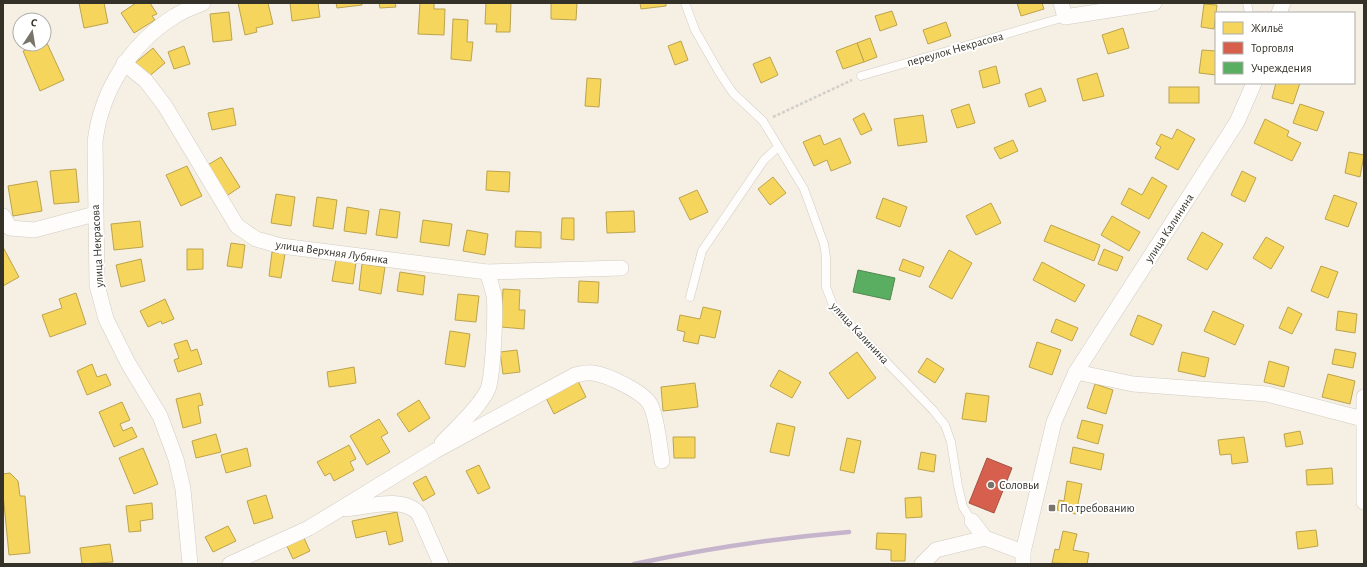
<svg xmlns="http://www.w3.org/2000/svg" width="1367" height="567" font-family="'Alegreya Sans',sans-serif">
<rect width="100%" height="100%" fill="#f5efe4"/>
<!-- homes -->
<g fill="#f6d55c" stroke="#bca44d">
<polygon points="79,3 104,3 108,23 84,28"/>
<polygon points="136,3 150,3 157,14 152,16 155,20 134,33 121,13"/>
<polygon points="238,3 268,3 273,24 256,28 257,32 245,35"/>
<polygon points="290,3 318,3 320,17 292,21"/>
<polygon points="336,3 362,3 362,5 337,8"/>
<polygon points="379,3 395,3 396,7 380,8"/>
<polygon points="420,3 434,3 434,9 445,9 444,35 418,34"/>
<polygon points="486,3 511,3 510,32 496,32 497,24 485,24"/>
<polygon points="551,3 577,3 576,20 551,19"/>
<polygon points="640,3 666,3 666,6 641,9"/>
<polygon points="1017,3 1042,3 1044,9 1021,16"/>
<polygon points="1204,4 1217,5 1214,29 1201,27"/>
<polygon points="892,11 897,25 880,31 875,16"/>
<polygon points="229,12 232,40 213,42 210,14"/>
<polygon points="453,19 468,20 467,42 473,42 471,61 451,59"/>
<polygon points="946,22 951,36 928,44 923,30"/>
<polygon points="1123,28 1129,48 1108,54 1102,35"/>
<polygon points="870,38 877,57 864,62 857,43"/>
<polygon points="46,41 64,80 40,91 23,51 39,44 44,44"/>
<polygon points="681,41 688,60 675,65 668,46"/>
<polygon points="857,43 864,62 843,69 836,51"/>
<polygon points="184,46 190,64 174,69 168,52"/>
<polygon points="153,48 165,63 147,78 135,63"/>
<polygon points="1202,50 1216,51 1216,75 1199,73"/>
<polygon points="770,57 778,75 761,83 753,64"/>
<polygon points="996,66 1000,83 983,88 979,71"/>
<polygon points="1097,73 1104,96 1083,101 1077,79"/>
<polygon points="587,78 601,79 599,107 585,106"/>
<polygon points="1276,83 1300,83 1293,104 1272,98"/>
<rect x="1169" y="87" width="30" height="16"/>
<polygon points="1041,88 1046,101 1029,107 1025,94"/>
<polygon points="969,104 975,123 957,128 951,110"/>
<polygon points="1300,104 1324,112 1317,131 1293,123"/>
<polygon points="233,108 236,125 212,130 208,113"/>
<polygon points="864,113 872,130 861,135 853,119"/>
<polygon points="923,115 927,142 898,146 894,119"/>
<polygon points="1265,119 1289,131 1287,136 1301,143 1292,161 1254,143"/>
<polygon points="1177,129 1195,139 1178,170 1155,158 1161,147 1156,144 1161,134 1172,139"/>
<polygon points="820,135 824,145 840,138 851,163 831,171 827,160 814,166 803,142"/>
<polygon points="1013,140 1018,151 1000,159 994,148"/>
<polygon points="1349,152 1364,155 1360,177 1345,173"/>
<polygon points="221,157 240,187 225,197 206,166"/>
<polygon points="187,166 202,196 181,206 166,175"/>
<polygon points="76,169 79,202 54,204 50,171"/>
<polygon points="487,171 510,172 509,192 486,190"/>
<polygon points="1242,171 1256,178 1245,202 1231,195"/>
<polygon points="773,177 786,193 770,205 758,189"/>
<polygon points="1152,177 1167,186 1149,219 1121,204 1129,188 1142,195"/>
<polygon points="37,181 42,211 13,216 8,186"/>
<polygon points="697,190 708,212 690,220 679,198"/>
<polygon points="276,194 295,197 291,226 271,223"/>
<polygon points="1334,195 1357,203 1348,227 1325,219"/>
<polygon points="317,197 337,200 333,229 313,226"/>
<polygon points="883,198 907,207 900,227 876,218"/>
<polygon points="991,203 1001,223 976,235 966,216"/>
<polygon points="347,207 369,211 366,234 344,231"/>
<polygon points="380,209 400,212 397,238 376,235"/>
<polygon points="634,211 635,232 607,233 606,212"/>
<polygon points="1112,216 1140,232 1129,251 1101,235"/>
<polygon points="562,218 574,218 574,240 561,239"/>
<polygon points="423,220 452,224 449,246 420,242"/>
<polygon points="140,221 143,247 114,250 111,224"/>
<polygon points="1051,225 1100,245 1094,261 1044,241"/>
<polygon points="467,230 488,234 485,255 463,251"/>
<polygon points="516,231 541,232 541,248 515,247"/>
<polygon points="1202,232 1223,244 1207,270 1187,259"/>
<polygon points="1266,237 1284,247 1271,269 1253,258"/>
<polygon points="231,243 245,245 242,268 227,266"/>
<polygon points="3,247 19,277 3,286"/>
<polygon points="187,249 203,249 203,269 187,270"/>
<polygon points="1104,249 1123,257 1117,271 1098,264"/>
<polygon points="949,250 972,263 952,299 929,287"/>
<polygon points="272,252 285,254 281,278 269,276"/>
<polygon points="141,259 145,281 121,287 116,265"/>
<polygon points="336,259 356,262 353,284 332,281"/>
<polygon points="903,259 924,267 920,277 899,270"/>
<polygon points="1042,262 1085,285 1075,302 1033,280"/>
<polygon points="362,264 385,267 381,294 359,290"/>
<polygon points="1321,266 1338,272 1328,298 1311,291"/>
<polygon points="400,272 425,276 423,295 397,291"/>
<polygon points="579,281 599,282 598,303 578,302"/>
<polygon points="503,289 520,290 519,310 525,310 524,329 501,327"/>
<polygon points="76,293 86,324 50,337 42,315 62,308 59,299"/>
<polygon points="458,294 479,296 476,322 455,320"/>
<polygon points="165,299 174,319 162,324 161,321 148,327 140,311"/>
<polygon points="703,307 721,311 715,338 700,335 698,344 683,341 685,332 677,330 680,315 700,319"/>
<polygon points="1288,307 1302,314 1292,334 1279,328"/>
<polygon points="1213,311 1244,325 1235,345 1204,331"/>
<polygon points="1338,311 1357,314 1355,333 1336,330"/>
<polygon points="1138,315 1162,325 1153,345 1130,335"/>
<polygon points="1056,319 1078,328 1072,341 1051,332"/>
<polygon points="450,331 470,334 465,367 445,364"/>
<polygon points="187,340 191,351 197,349 202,364 178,372 174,360 179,358 174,344"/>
<polygon points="1037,342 1061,350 1052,375 1029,367"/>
<polygon points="1335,349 1356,353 1353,368 1332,364"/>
<polygon points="517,350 520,372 503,374 500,352"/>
<polygon points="857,352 876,378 848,399 829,373"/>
<polygon points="1182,352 1209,358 1205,377 1178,371"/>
<polygon points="927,358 944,369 935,383 918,372"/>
<polygon points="1269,361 1289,367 1284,387 1264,382"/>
<polygon points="92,364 97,377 106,374 111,385 87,395 77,371"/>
<polygon points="354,367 356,383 329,387 327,372"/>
<polygon points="779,370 801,382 792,398 770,386"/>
<polygon points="1328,374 1355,381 1350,404 1322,397"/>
<polygon points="578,381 586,397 554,414 546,398"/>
<polygon points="695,383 698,407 663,411 661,387"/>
<polygon points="1095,384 1113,390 1106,414 1087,408"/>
<polygon points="200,393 203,405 198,406 201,423 183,428 176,399"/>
<polygon points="966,393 989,396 986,422 962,419"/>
<polygon points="419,400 430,418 409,432 397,414"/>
<polygon points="122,402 130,420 120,424 123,431 132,427 137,437 114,447 99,412"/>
<polygon points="379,419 388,433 381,437 390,452 367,465 350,436"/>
<polygon points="1082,420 1103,425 1098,444 1077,438"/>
<polygon points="777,423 795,427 789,456 770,452"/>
<polygon points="1300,431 1303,444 1286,447 1284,434"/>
<polygon points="216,434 221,452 196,458 192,441"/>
<polygon points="673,437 695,437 695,458 674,458"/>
<polygon points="1244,437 1248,462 1232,464 1231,454 1220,455 1218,440"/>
<polygon points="847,438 861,441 854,473 840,470"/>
<polygon points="349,445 356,459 350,462 354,470 334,481 330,473 325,476 317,462"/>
<polygon points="1073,447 1104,454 1101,470 1070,463"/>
<polygon points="143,448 158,484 134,494 119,458"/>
<polygon points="247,448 251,466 226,473 221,455"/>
<polygon points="921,452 936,455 934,472 918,469"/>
<polygon points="479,465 490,488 478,494 466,471"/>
<polygon points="1332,468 1333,484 1307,485 1306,470"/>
<polygon points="10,473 18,481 20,496 25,496 30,553 9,555 3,494 3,474"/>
<polygon points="426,476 435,494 423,501 413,483"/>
<polygon points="1067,481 1082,484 1076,514 1057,510 1059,500 1064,501"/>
<polygon points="266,495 273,518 254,524 247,501"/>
<polygon points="921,497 922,517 906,518 905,498"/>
<polygon points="152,503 153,519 140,521 141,531 129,532 126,506"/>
<polygon points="397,512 403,541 389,545 386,531 356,538 352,521"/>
<polygon points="228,526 236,541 213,552 205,537"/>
<polygon points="1316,530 1318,546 1298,549 1296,532"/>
<polygon points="1063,531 1077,534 1073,550 1089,553 1087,564 1052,563 1055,549 1059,550"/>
<polygon points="877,533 906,534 905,561 891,561 891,550 876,549"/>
<polygon points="303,536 310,551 293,559 286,544"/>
<polygon points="110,544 113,562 82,564 80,548"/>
</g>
<!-- shops -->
<polygon fill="#d6604d" stroke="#a55242" points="987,458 1012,468 994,513 969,503"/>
<!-- public -->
<polygon fill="#5aae61" stroke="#4f8850" points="858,270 895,278 890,300 853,292"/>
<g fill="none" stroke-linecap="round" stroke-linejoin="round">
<!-- stream -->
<path stroke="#c6b4cc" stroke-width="4.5" d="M634,564C705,549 776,538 849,532"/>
<defs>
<g id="service">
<polyline points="685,3 695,30 719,72 733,93 763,121 804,189 824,244 826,257 826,287 834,308 933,410 945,425 951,442 958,486 963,507 972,521"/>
<polyline points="1247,3 1249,13"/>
<polyline points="861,76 1065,17"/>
<polyline points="690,297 702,251 764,160 778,147"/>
</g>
<g id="minor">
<polyline points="1061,3 1065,17 1154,3"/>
<polyline points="1279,13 1283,3"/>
<polyline points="124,63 146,81 165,106 237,226 256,239 281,246 487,272 621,268"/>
<polyline points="3,216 10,228 34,230 95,214"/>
<polyline points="1076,372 1133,384 1267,394 1363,419"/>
<polyline points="1364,397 1364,502"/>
<path d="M442,443C455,429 481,406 488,389C493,376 496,311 494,295C492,287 490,280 487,272"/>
<path d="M346,509C368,507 403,495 419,514L441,564"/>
<polyline points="972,521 985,538 1023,552"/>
<path d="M190,564L183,489L176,459L160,416L128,363L106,319L97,285L95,142C101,91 131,43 175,16C184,10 194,7 203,3"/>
<path d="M230,564L309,528L435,451L575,375C581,374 587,372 593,373C608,375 646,393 651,406C658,423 659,444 662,461"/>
<polyline points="922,564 936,550 985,538"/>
<polyline points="1023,564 1023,552 1054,422 1076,372 1237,122 1254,83"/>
</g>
</defs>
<!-- service casing -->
<use href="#service" stroke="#d1ccc3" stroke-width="9"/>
<!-- minor casing -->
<use href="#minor" stroke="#d1ccc3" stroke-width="16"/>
<!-- path -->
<polyline stroke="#d1cfcb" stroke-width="2.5" stroke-dasharray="3 2" stroke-linecap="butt" points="773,117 852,80"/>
<!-- service -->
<use href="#service" stroke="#fefdfb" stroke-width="8"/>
<!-- minor -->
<use href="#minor" stroke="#fefdfb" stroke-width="15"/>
</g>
<!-- markers -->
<g fill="#78746a" stroke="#fff" stroke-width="1.5">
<circle cx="991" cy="485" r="4"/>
<rect x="1048" y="504" width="8" height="8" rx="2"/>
</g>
<g text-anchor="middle" stroke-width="4" stroke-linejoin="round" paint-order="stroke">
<!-- street labels -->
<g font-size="12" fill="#343129" stroke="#fff">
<text transform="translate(955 49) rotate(-16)" y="4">переулок Некрасова</text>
<text transform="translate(1169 228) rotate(-57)" y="4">улица Калинина</text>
<text transform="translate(97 246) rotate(-93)" y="4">улица Некрасова</text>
<text transform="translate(332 252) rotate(8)" y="4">улица Верхняя Лубянка</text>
<text transform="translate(860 333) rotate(47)" y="4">улица Калинина</text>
</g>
<!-- poi labels -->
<g font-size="12" fill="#343129" stroke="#fff" text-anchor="start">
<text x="999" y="489">Соловьи</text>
<text x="1060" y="512">По требованию</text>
</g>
</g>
<!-- border -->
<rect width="1367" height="567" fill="none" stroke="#343129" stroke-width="8"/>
<!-- legend -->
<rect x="1215" y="12" width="140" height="72" fill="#ffffff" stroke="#aeada9"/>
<rect x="1223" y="22" width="20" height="12" fill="#f6d55c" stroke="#aeada9"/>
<text x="1251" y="32" font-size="12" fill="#343129">Жильё</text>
<rect x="1223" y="42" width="20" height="12" fill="#d6604d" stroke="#aeada9"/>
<text x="1251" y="52" font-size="12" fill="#343129">Торговля</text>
<rect x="1223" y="62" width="20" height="12" fill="#5aae61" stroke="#aeada9"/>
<text x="1251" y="72" font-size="12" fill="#343129">Учреждения</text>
<!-- north arrow -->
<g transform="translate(32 32) rotate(12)"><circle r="19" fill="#ffffff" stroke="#aeada9"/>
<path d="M0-3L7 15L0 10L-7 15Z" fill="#78746a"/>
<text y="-6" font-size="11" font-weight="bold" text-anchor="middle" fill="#343129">С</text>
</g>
</svg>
